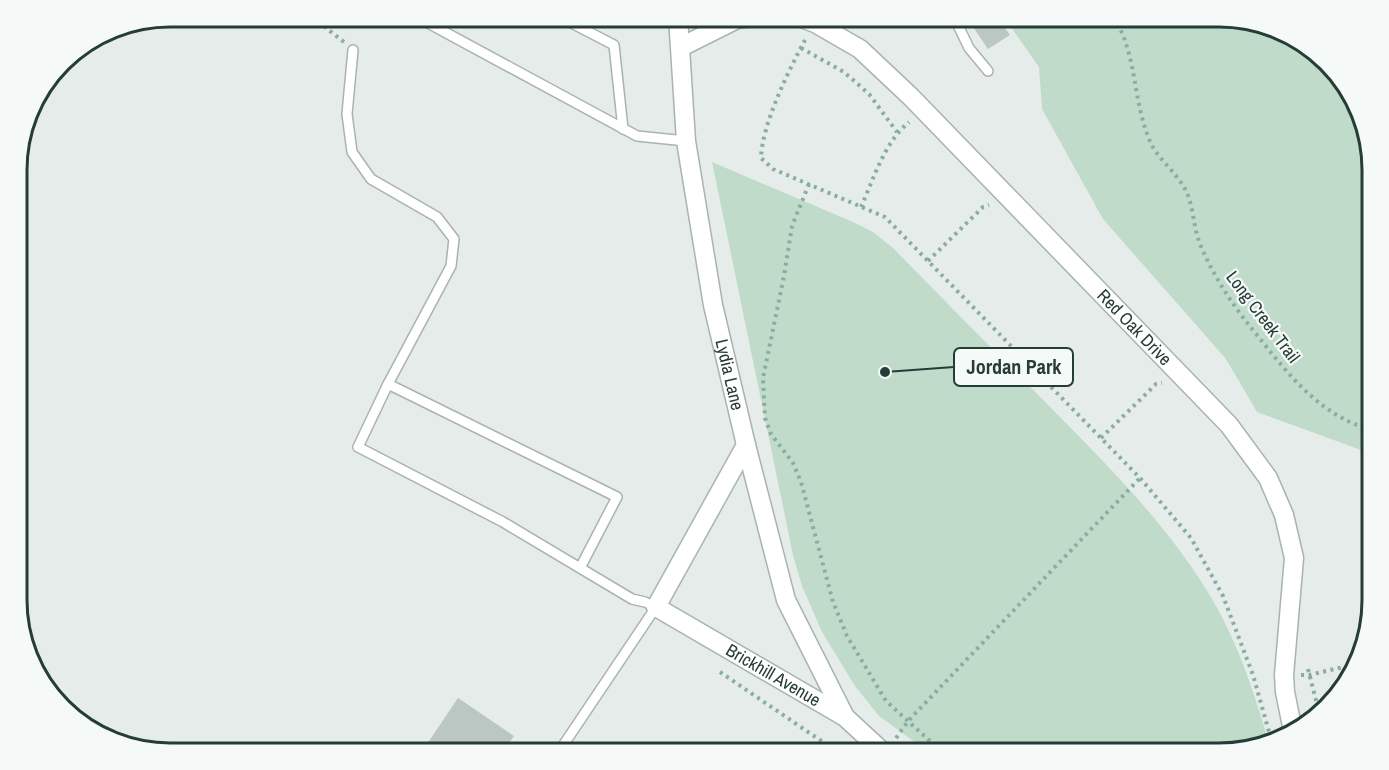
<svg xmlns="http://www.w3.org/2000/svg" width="1389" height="770" font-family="'Archivo Narrow',sans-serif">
<rect width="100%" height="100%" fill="#e5ecea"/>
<!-- green -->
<g fill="#c0dbca">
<polygon points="1004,17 1219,17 1295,37 1347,85 1372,160 1372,454 1257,412 1226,359 1103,219 1042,109 1039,67"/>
<path d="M712,162L853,222L873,232L893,248C947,303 1001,358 1056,413C1111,469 1164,522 1206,589C1235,635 1253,688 1268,740L1228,753H930L879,716L855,686L822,632L802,586L793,555Z"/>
</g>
<!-- building -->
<g fill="#bac7c3">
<polygon points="969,17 997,17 1010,35 988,49 967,18"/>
<polygon points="458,698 514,736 502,753 421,753"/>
</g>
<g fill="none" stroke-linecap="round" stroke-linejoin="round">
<defs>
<g id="lane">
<polyline points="417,17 637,136 686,141"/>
<polyline points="560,17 614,45 623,129"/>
<polyline points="954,17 969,48 988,71"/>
<polyline points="353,50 347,114 352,152 371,179 437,217 454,239 451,266 388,384"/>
<polyline points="558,753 656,607 645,602 632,599 503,522 358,447 388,384 617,497 580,568"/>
</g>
<g id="street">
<path id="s1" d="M678,17L686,141L713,305L746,445L786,600L845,717"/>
<path id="s2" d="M799,17L815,23L860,49L911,97L1229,425L1268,478L1284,515L1294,558L1284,675L1285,692L1293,731"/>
<polyline points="681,47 737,19 752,17"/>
<path id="s3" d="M746,445L656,607L845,717L884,753"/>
</g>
</defs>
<!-- lane casing -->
<use href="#lane" stroke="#a8b4b1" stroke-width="12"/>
<!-- street casing -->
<use href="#street" stroke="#a8b4b1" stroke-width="21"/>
<!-- path -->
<g stroke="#89aca5" stroke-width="4" stroke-dasharray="3 4.5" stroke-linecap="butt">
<polyline points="312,17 344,42"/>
<path d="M1114,17C1138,58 1132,97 1149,139C1156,158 1177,172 1186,191C1194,207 1193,227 1200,244C1215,280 1236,310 1261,340C1291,378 1323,417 1372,430"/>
<path d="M805,40C789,70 762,124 761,158L773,169L885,217L1140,478L1191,538L1223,596L1253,675L1271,739"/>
<polyline points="801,48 844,72 869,94 897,132"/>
<polyline points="29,112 71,53"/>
<polyline points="809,184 792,226 784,276 763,378 765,418 771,434 793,463 801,482 833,602 847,636 886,701 943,753"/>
<path d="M861,207C874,178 884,143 909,122"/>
<polyline points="928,261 983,207 989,205"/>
<polyline points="1101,438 1156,384 1162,383"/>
<polyline points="1308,669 1319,712"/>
<polyline points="720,672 839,753"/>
<polyline points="1301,675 1309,675 1356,664"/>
<polyline points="896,738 909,720 1140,478"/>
</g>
<!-- lane -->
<use href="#lane" stroke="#fff" stroke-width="9"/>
<!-- street -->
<use href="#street" stroke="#fff" stroke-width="18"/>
</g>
<g text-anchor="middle" stroke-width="4.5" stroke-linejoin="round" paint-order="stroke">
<!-- street labels -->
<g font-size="18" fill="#263c38" stroke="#f5f9f7">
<text transform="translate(1263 317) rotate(53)" y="6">Long Creek Trail</text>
<text dy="6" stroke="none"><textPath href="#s2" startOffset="460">Red Oak Drive</textPath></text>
<text dy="6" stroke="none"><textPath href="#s1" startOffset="362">Lydia Lane</textPath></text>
<text dy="6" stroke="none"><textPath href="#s3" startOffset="321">Brickhill Avenue</textPath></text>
</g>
</g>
<!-- crop -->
<path d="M0 0H1389V770H0ZM170 27H1219A143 143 0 0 1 1362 170V600A143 143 0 0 1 1219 743H170A143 143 0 0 1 27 600V170A143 143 0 0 1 170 27Z" fill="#f5f9f7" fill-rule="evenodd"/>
<path fill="none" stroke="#263c38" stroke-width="3" d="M170 27H1219A143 143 0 0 1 1362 170V600A143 143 0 0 1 1219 743H170A143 143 0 0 1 27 600V170A143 143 0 0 1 170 27Z"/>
<!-- callouts -->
<path fill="none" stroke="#263c38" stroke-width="2" d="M885 372L954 367"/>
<circle fill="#263c38" stroke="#f5f9f7" stroke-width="2" cx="885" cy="372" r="6"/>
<rect fill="#f5f9f7" stroke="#263c38" stroke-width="2" x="954" y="348" width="119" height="38" rx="6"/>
<g font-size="20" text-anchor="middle" font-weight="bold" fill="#263c38">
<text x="1014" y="374">Jordan Park</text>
</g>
</svg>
